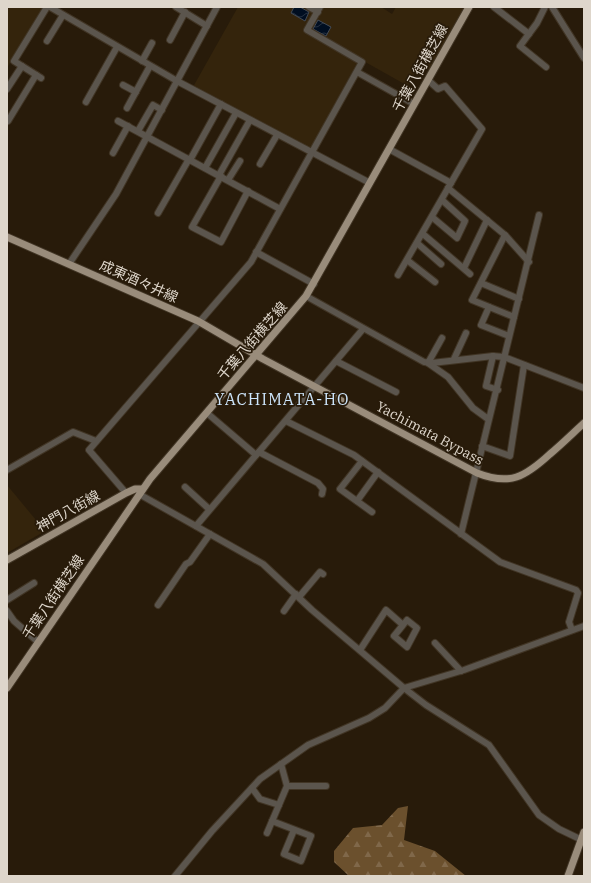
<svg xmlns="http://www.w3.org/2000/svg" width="591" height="883" font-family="'IBM Plex Serif','Noto Sans JP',serif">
<defs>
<pattern id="forest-firs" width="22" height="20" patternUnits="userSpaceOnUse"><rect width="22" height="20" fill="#6b502d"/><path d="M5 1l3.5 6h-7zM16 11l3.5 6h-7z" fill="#80684a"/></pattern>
<pattern id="water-waves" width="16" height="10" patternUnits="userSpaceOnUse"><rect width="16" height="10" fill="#000e21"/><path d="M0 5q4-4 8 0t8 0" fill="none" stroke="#253040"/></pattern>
</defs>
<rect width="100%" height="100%" fill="#281b0a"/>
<!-- built -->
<g fill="#34240c">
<polygon points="7,7 43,7 7,68"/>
<polygon points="238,7 305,7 316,12 305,31 358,61 310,149 193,87"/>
<polygon points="323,7 381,7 392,14 396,7 466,7 429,70 419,65 408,86 310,31"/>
<polygon points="7,485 45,531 7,553"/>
</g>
<!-- forest -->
<polygon fill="url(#forest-firs)" points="408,806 404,840 435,851 466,876 349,876 334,862 334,851 353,828 382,825 398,808"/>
<!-- water -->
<g fill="url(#water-waves)" stroke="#434a54">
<polygon points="294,7 300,7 309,12 305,21 291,13"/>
<polygon points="318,20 331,27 326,36 313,29"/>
</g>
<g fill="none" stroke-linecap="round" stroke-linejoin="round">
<defs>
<g id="minor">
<polyline points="50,7 177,81 370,183"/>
<polyline points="176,7 207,26"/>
<polyline points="309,7 318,12"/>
<polyline points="494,7 529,34"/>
<polyline points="545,7 537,23 520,46 546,67"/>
<polyline points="552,7 584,58"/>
<polyline points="170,40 185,12"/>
<polyline points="47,41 63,15"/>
<polyline points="142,61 152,43"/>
<polyline points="357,72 414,104"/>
<polyline points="41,78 14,61 47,7"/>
<polyline points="123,85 136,92"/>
<polyline points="7,89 22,66"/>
<polyline points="86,102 117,47"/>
<polyline points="127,108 150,66"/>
<polyline points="8,121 36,75"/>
<polyline points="118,121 280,209"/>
<polyline points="138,131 153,105 162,110"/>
<polyline points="389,149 451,183"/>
<polyline points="113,153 128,126"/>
<polyline points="190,160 221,104"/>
<polyline points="260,164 277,135"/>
<polyline points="205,168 236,113"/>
<polyline points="219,175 250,120"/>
<polyline points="221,176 192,227 221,242 248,191"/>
<polyline points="228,180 240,161"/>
<polyline points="448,188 505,235 529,262"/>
<polyline points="158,213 189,159"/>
<polyline points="432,217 457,238 465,221 442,200"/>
<polyline points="423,234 470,274"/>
<polyline points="505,235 472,300 514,317"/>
<polyline points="417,243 441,264"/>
<polyline points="256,252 314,284"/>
<polyline points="407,260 435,282"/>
<polyline points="69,264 116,194 217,7"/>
<polyline points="464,268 487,220"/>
<polyline points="398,275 482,129 445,86 438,89 428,80"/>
<polyline points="481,283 519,299"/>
<polyline points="306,296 424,362 432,363 493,356 504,357 584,388"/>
<polyline points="489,307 481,325 509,336"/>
<polyline points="442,338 428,363 448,377 473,408 488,419"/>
<polyline points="493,356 486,386 498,390"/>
<polyline points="454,359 466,333"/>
<polyline points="336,361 396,392"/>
<polyline points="207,413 256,455"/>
<polyline points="286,421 354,455 500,562 576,590 578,593 569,622 572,630"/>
<polyline points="482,446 510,456 524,365"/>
<polyline points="259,452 318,483 323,489 322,494"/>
<polyline points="362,461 340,489 372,512"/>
<polyline points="7,470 73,432 96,441"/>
<polyline points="185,487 209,509"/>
<polyline points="126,493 89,450 251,262 362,62 307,30 320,7"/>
<polyline points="139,494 263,564 312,610 404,688 426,705 489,745 539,815 559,829 584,841"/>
<polyline points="357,501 378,472"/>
<polyline points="196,526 363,329"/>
<polyline points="461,534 539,215"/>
<polyline points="299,597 320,572 323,574"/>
<polyline points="7,600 34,583"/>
<polyline points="158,605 186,564 190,562 210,534"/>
<polyline points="7,611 14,621 38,642"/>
<polyline points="284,611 296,594"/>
<polyline points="435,643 461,671"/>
<polyline points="360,650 386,610 403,625 394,636 407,647 417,628 407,620 403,625"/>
<polyline points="287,786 326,786"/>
<polyline points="252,788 260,799 279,805"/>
<polyline points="272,821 311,836 301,861 284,854 294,830"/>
<polyline points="267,833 287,786 281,764"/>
<polyline points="175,876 212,831 260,779 308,745 369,718 385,708 404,688 464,670 584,626"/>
</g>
<g id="major">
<path d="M7,237L198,321L263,359L477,473C510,486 525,477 550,454C562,444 573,433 584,423"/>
<polyline points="7,560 126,493 135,489 142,489"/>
<polyline points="7,688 150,479 306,296 469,7"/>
<polyline points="568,876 584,832"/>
</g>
</defs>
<!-- minor casing -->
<use href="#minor" stroke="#413525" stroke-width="8"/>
<!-- major casing -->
<use href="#major" stroke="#413525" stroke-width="9"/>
<!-- minor -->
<use href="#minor" stroke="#5b554d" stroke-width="6"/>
<!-- major -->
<use href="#major" stroke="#998c7b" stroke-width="7"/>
</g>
<g text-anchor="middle" stroke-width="3.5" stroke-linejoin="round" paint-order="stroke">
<!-- street labels -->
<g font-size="14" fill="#ded6cb" stroke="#281b0a">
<text transform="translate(420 68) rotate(-61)" y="5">千葉八街横芝線</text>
<text transform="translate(139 281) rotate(24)" y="5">成東酒々井線</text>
<text transform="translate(252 341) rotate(-49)" y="5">千葉八街横芝線</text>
<text transform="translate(430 433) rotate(28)" y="5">Yachimata Bypass</text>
<text transform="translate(68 511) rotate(-29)" y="5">神門八街線</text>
<text transform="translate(53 597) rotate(-56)" y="5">千葉八街横芝線</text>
</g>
<!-- quarter labels -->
<g font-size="16" letter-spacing="1" fill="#cde5fb" stroke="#281b0a">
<text x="282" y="405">YACHIMATA-HO</text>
</g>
</g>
<!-- border -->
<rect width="591" height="883" fill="none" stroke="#ded6cb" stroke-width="16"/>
</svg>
